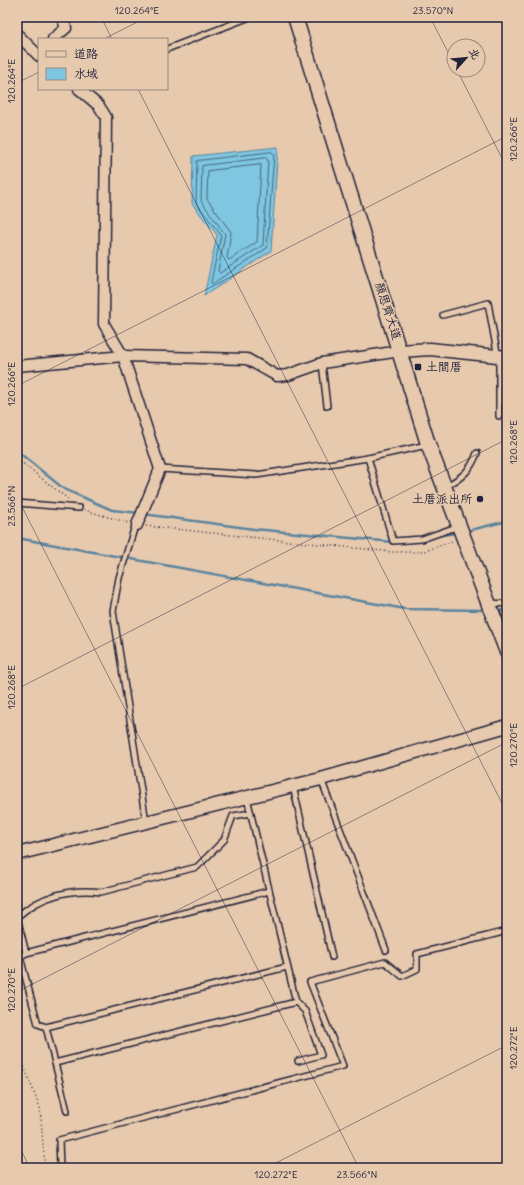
<svg xmlns="http://www.w3.org/2000/svg" width="524" height="1185" font-family="Delius,'LXGW WenKai TC',sans-serif">
<rect width="100%" height="100%" fill="#e7caae"/>
<filter id="ink" filterUnits="userSpaceOnUse"><feTurbulence type="fractalNoise" baseFrequency=".025" numOctaves="2"/><feDisplacementMap in="SourceGraphic" scale="8" xChannelSelector="R" yChannelSelector="G"/><feConvolveMatrix kernelMatrix="1 2 1 2 8 2 1 2 1" color-interpolation-filters="sRGB"/></filter>
<g filter="url(#ink)">
<!-- water -->
<polygon fill="#7fc6e0" stroke="#5a849e" points="278,147 271,251 204,296 217,235 192,204 193,156"/>
<g fill="none" stroke-linecap="round" stroke-linejoin="round">
<!-- shore -->
<g stroke="#47647d" stroke-width="1">
<polygon points="272,152 274,154 267,248 212,284 211,282 221,235 196,203 197,161"/>
<polygon points="266,158 268,160 263,245 220,273 218,271 225,234 201,201 202,166"/>
<polygon points="261,165 257,242 229,260 227,258 231,232 207,199 208,171"/>
</g>
<!-- stream -->
<g stroke="#5a849e" stroke-width="2.5">
<polyline points="17,451 64,489 112,510 139,513"/>
<polyline points="143,514 254,529 393,542"/>
<polyline points="467,531 507,521"/>
<polyline points="435,536 456,533"/>
<polyline points="17,538 405,609 487,610"/>
<polyline points="496,610 507,611"/>
</g>
<defs>
<g id="service">
<polyline points="167,49 250,17"/>
<polyline points="443,315 488,303 499,363 499,416"/>
<polyline points="322,363 327,406"/>
<polyline points="368,458 393,541 422,539 459,526"/>
<polyline points="160,469 256,475 368,458 427,445"/>
<path d="M446,486C462,478 471,470 477,453"/>
<polyline points="17,503 79,508"/>
<polyline points="137,525 134,529 119,578 113,611 146,822"/>
<polyline points="490,603 507,604"/>
<polyline points="321,779 386,950"/>
<polyline points="293,786 332,957"/>
<polyline points="247,798 296,1002 55,1063 46,1027 287,967"/>
<path d="M251,813L233,816L224,840L197,867L101,892C71,888 40,896 17,917L26,953L269,891"/>
<polyline points="26,953 20,957 38,1024 46,1027"/>
<polyline points="296,1002 305,1011 321,1055 298,1061"/>
<polyline points="55,1063 67,1111"/>
<polyline points="60,1168 59,1140 343,1066 310,982 385,962 402,976 417,969 417,954 507,931"/>
</g>
<g id="minor">
<polyline points="17,34 39,56"/>
<polyline points="53,39 66,28 62,17"/>
<polyline points="79,89 99,106 106,117 104,324 123,356 160,469 137,525"/>
<polyline points="17,366 123,356 247,359 277,376 288,375 322,363 400,351"/>
</g>
<g id="tertiary">
<polyline points="400,351 430,349 507,357"/>
<polyline points="17,854 321,779 507,726"/>
</g>
<polyline id="secondary" points="295,17 428,444 507,652"/>
</defs>
<!-- service casing -->
<use href="#service" stroke="#22223b" stroke-width="8"/>
<!-- minor casing -->
<use href="#minor" stroke="#22223b" stroke-width="13"/>
<!-- tertiary casing -->
<use href="#tertiary" stroke="#22223b" stroke-width="15"/>
<!-- secondary casing -->
<use href="#secondary" stroke="#22223b" stroke-width="17"/>
<!-- path -->
<g stroke="#22223b" stroke-width="1.5" stroke-dasharray="1 3" stroke-linecap="butt">
<polyline points="17,459 68,499"/>
<polyline points="84,510 129,523"/>
<polyline points="146,526 393,552 422,552 453,541"/>
<polyline points="17,1048 40,1108 45,1168"/>
</g>
<!-- service -->
<use href="#service" stroke="#e7caae" stroke-width="5"/>
<!-- minor -->
<use href="#minor" stroke="#e7caae" stroke-width="10"/>
<!-- tertiary -->
<use href="#tertiary" stroke="#e7caae" stroke-width="12"/>
<!-- secondary -->
<use href="#secondary" stroke="#e7caae" stroke-width="14"/>
</g>
</g>
<!-- ticks -->
<path fill="none" stroke="#22223b" stroke-width="1" stroke-opacity="0.45" d="M101,17L112,39M430,17L454,64M104,39L147,17M457,70L507,168M17,83L39,72M138,89L507,813M17,386L507,136M17,497L359,1168M17,689L507,439M17,992L507,742M17,1142L30,1168M266,1168L507,1045"/>
<!-- markers -->
<g fill="#22223b" stroke="#e7caae" stroke-width="1.5">
<rect x="414" y="363" width="8" height="8" rx="2"/>
<circle cx="480" cy="499" r="4"/>
</g>
<g text-anchor="middle" stroke-width="3" stroke-linejoin="round" paint-order="stroke">
<!-- street labels -->
<g font-size="12" fill="#22223b" stroke="#e7caae">
<text transform="translate(388 311) rotate(72)" y="4">顏思齊大道</text>
</g>
<!-- poi labels -->
<g font-size="12" fill="#22223b" stroke="#e7caae" text-anchor="start">
<text x="426" y="371">土間厝</text>
<text x="472" y="503" text-anchor="end">土厝派出所</text>
</g>
</g>
<!-- margin -->
<rect width="524" height="1185" fill="none" stroke="#e7caae" stroke-width="44"/>
<!-- legend -->
<rect x="38" y="38" width="130" height="52" fill="#e7caae" stroke="#988780"/>
<rect x="46" y="51" width="20" height="6" fill="#e7caae" stroke="#988780"/>
<text x="74" y="58" font-size="12" fill="#22223b">道路</text>
<rect x="46" y="68" width="20" height="12" fill="#7fc6e0" stroke="#988780"/>
<text x="74" y="78" font-size="12" fill="#22223b">水域</text>
<!-- north arrow -->
<g transform="translate(466 58) rotate(63)"><circle r="19" fill="#e7caae" stroke="#988780"/>
<path d="M0-3L7 15L0 10L-7 15Z" fill="#22223b"/>
<text y="-6" font-size="11" font-weight="bold" text-anchor="middle" fill="#22223b">北</text>
</g>
<rect x="22" y="22" width="480" height="1141" fill="none" stroke="#22223b" stroke-width="1.5"/>
<g font-size="10" text-anchor="middle" fill="#22223b">
<text x="137" y="14">120.264°E</text>
<text x="433" y="14">23.570°N</text>
<text transform="translate(11 81) rotate(-90)" y="4">120.264°E</text>
<text transform="translate(513 139) rotate(-90)" y="4">120.266°E</text>
<text transform="translate(11 384) rotate(-90)" y="4">120.266°E</text>
<text transform="translate(513 442) rotate(-90)" y="4">120.268°E</text>
<text transform="translate(11 506) rotate(-90)" y="4">23.566°N</text>
<text transform="translate(11 687) rotate(-90)" y="4">120.268°E</text>
<text transform="translate(513 745) rotate(-90)" y="4">120.270°E</text>
<text transform="translate(11 990) rotate(-90)" y="4">120.270°E</text>
<text transform="translate(513 1048) rotate(-90)" y="4">120.272°E</text>
<text x="276" y="1178">120.272°E</text>
<text x="357" y="1178">23.566°N</text>
</g>
</svg>
